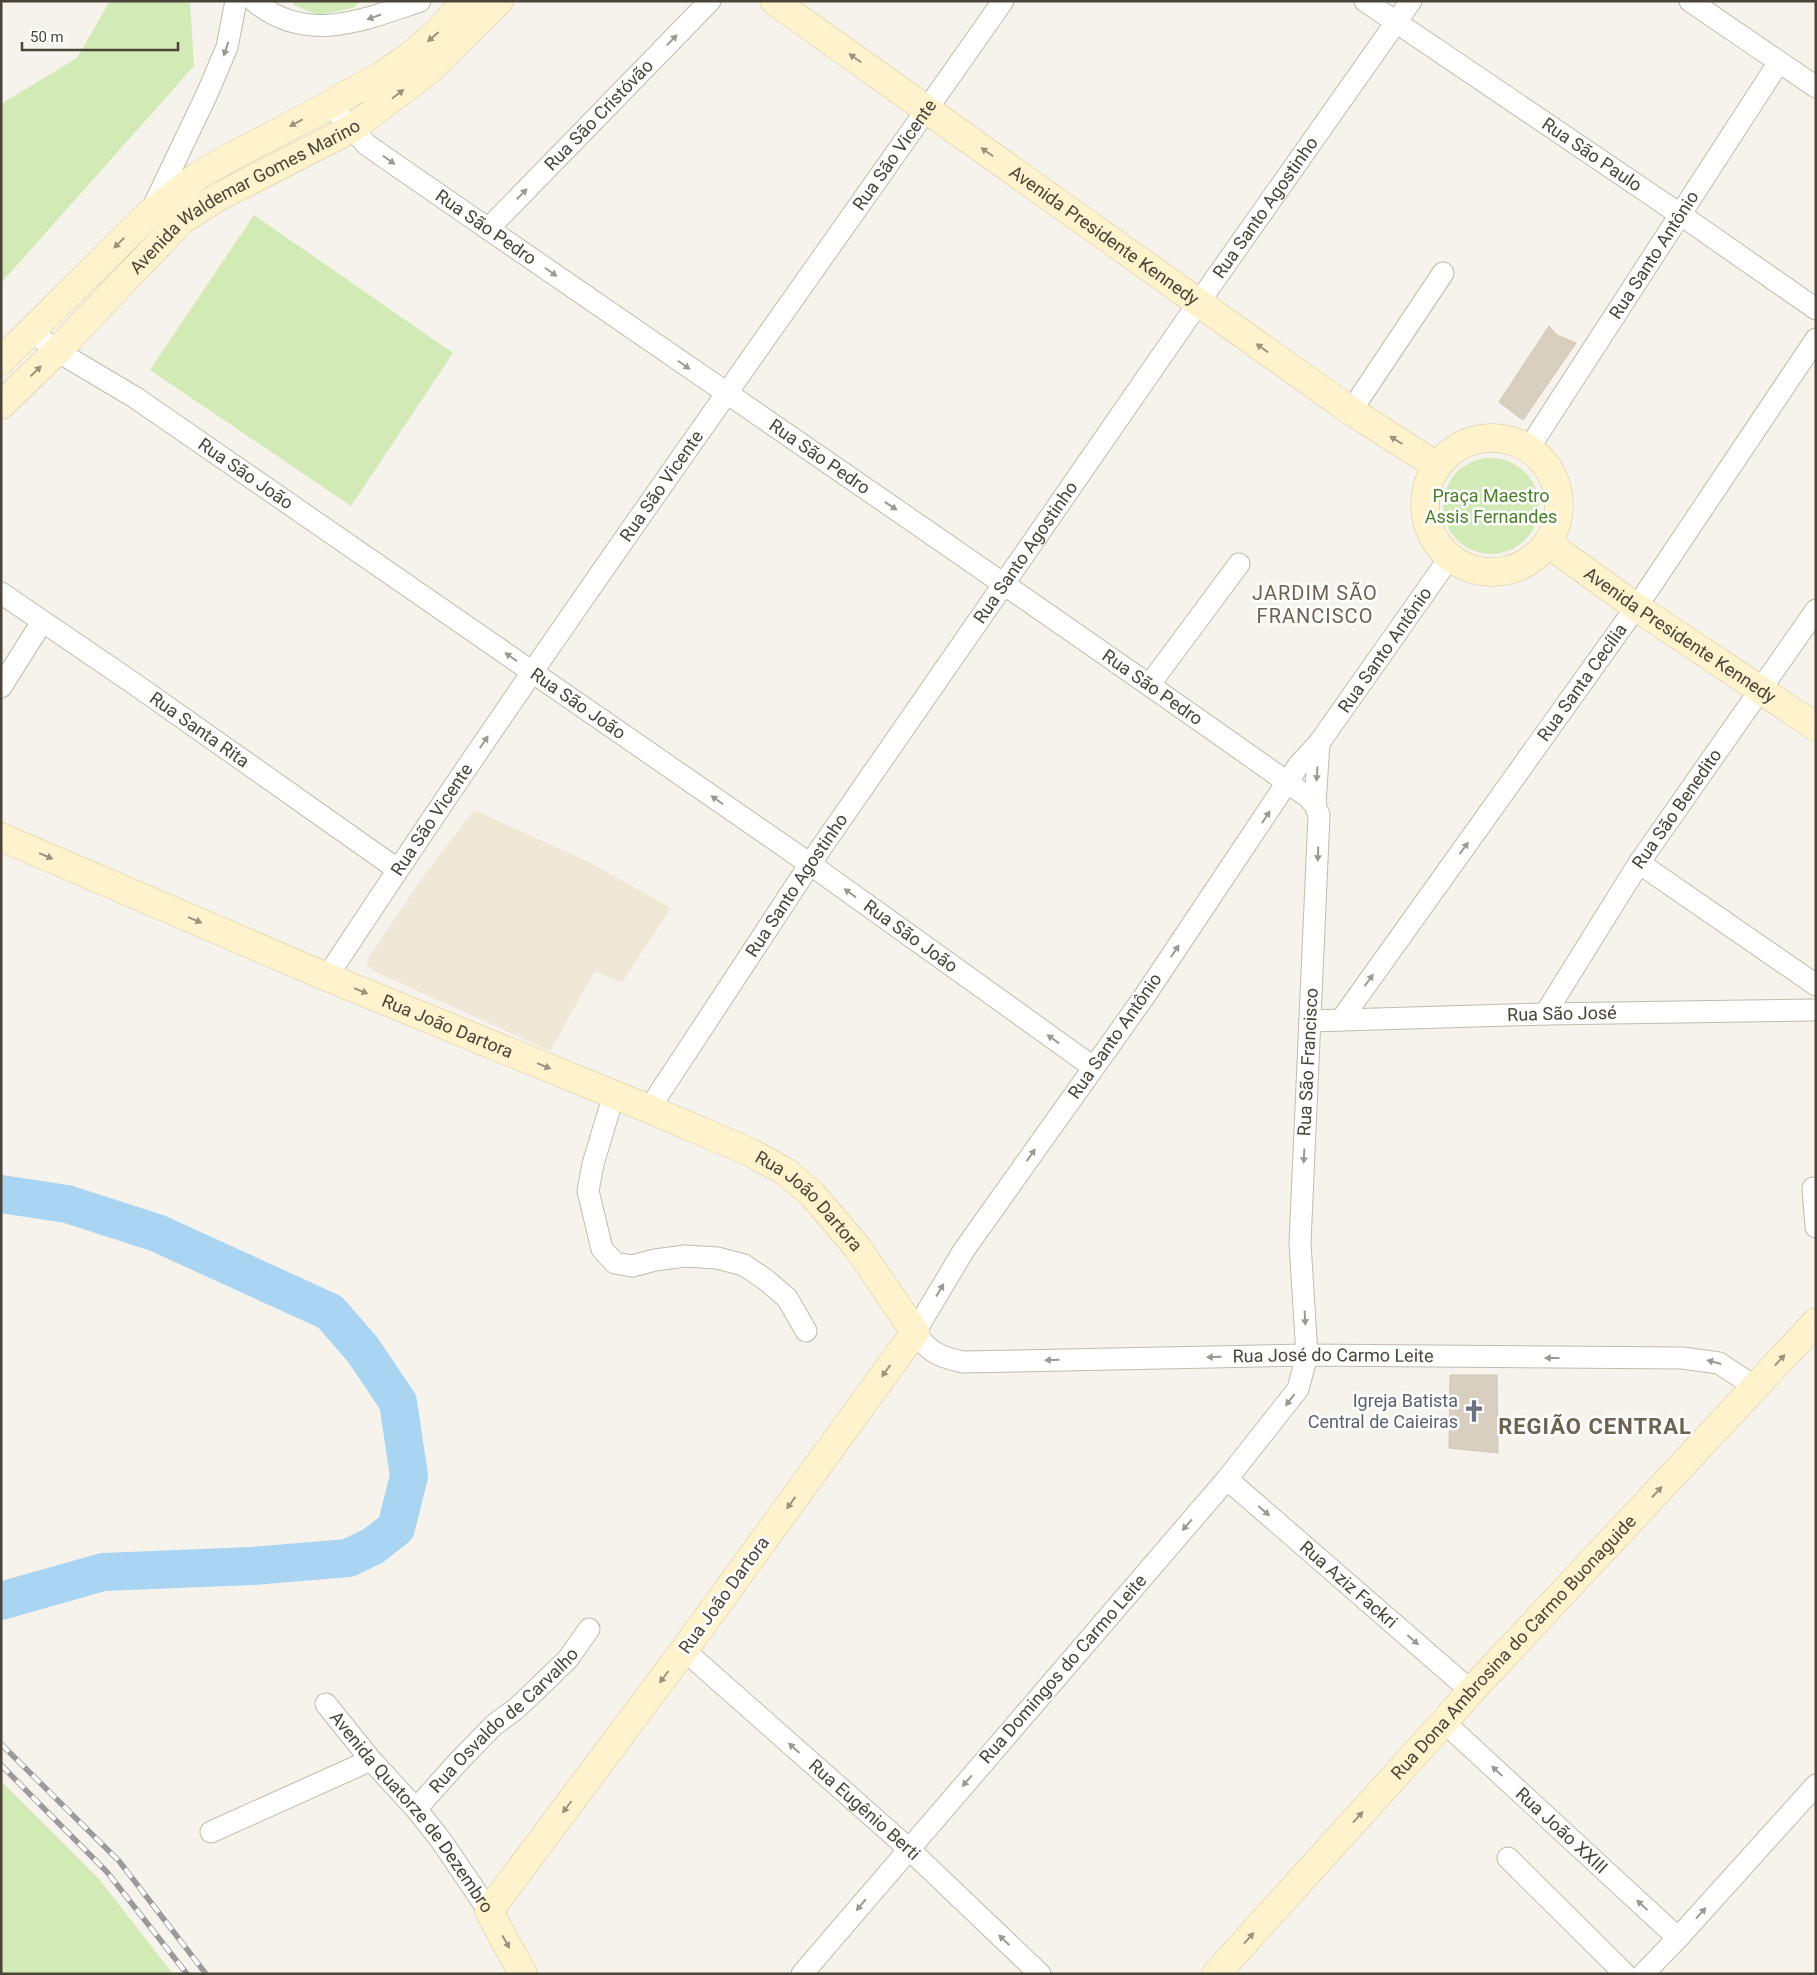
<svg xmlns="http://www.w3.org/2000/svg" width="1817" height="1975" font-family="Roboto,sans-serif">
<rect width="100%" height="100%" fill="#f6f3ec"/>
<!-- education -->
<polygon fill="#efe8d6" points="474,810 591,863 671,908 622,983 595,971 550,1051 376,972 366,964 370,955 423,877"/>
<!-- green -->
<g fill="#d2eab5">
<polygon points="110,1 190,1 194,66 1,283 1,104 77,58"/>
<polygon points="292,1 361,1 353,8 318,15 294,5"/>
<polygon points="254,215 453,353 351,506 150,370"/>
<circle cx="1491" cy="506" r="48"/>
<polygon points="1,1781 99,1879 173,1974 1,1974"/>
</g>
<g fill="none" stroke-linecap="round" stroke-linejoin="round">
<!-- river -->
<polyline stroke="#a9d4f2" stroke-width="38" points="1,1194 67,1204 157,1233 330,1312 363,1350 398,1402 409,1476 396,1528 373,1546 348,1558 252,1566 103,1572 1,1601"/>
</g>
<!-- building -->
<g fill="#d8cfc1" stroke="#d3c7b4">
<polygon points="1549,326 1557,335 1576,343 1523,420 1499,402"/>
<polygon points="1450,1375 1497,1375 1498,1453 1449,1448"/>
</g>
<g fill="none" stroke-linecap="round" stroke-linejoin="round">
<defs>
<g id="street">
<path d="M254,1C306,45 364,20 420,1"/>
<path id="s1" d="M1365,1L1681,215L1816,309"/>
<polyline points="1690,1 1816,87"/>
<path id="s2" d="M330,105L367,145C681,363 997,576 1308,797L1315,805L1319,815L1300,1243L1307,1355L1298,1389L1227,1479L802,1974"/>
<polyline points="151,211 207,94 227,47 236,1"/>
<path id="s3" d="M488,229L710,1"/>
<path id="s4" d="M31,331L57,351L136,398L810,864L1093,1067"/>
<polyline points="1351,411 1443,273"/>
<path id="s5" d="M1529,448L1779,62"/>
<path id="s6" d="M1450,557L1319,743L1298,766L1144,997L964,1250L915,1332C928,1352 940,1357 963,1362L1307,1355L1682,1358L1719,1363L1755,1387"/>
<path id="s7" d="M1,593L136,685L397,869"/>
<polyline points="1150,684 1239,564"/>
<polyline points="1,687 42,622"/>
<polyline points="1315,805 1319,743"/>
<polyline points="1639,863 1816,985"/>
<path id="s8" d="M327,977C544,646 776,325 1003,1"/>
<path id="s9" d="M1545,1014L1639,863L1816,610"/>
<path id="s10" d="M1341,1020L1644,596L1816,339"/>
<path id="s11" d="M1310,1021L1545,1014L1816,1010"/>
<polyline points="614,1094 593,1164 588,1191 602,1249 615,1263 632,1266 655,1260 685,1256 717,1258 744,1265 766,1280 787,1298 806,1331"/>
<path id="s12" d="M649,1109L810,864L1199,302L1411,1"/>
<polyline points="1813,1188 1816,1227"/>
<path id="s13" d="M1227,1479L1471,1691"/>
<path id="s14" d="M684,1650L909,1849L1040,1974"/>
<path id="s15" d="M326,1704L371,1760L416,1809L440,1839L489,1911"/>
<path id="s16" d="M1444,1722L1678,1938"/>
<path id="s17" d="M416,1809L458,1762L494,1725L517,1708L568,1659L589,1629"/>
<polyline points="211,1832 371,1760"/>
<polyline points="1508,1858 1625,1974"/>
<polyline points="1643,1974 1678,1938 1816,1785"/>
</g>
<g id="secondary">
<path id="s18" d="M774,1L1351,411L1437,466"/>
<polyline points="1,361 150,213 199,175 229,158 313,114 387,72 410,56 438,32 466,1"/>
<path id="s19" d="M1,405L57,351L182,220L218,197L351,129L427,72L499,1"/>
<circle cx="1492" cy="505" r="67"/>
<path id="s20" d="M1547,543L1636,607L1816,727"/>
<path id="s21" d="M1,837L327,977L649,1109L750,1152L786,1172L812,1194L857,1247L915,1332L684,1650L489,1911L523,1974"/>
<path id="s22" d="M1216,1974L1444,1722L1471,1691L1816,1322"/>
</g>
</defs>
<!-- street casing -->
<use href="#street" stroke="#c2bbae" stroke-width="23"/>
<!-- secondary casing -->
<use href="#secondary" stroke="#d6c79b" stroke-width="29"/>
<!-- street -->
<use href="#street" stroke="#fff" stroke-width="21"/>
<!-- secondary -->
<use href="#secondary" stroke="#fff3cd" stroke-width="28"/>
<defs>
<g id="rail">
<polyline points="1,1744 119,1861 206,1974"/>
<polyline points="1,1765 107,1872 187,1974"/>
</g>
</defs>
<!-- rail casing -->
<use href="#rail" stroke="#9a9a9a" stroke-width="5.5"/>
<!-- rail -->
<use href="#rail" stroke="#fff" stroke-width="4" stroke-dasharray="11" stroke-linecap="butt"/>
</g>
<!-- one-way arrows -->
<defs><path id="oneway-solid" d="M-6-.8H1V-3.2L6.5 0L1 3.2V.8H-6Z" transform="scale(1.25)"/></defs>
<g fill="#9c9892">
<use href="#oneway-solid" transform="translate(374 17) rotate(161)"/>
<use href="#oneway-solid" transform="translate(672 40) rotate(-46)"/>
<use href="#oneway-solid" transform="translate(226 49) rotate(109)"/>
<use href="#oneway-solid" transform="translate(389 160) rotate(35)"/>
<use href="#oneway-solid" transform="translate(522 194) rotate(-46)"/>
<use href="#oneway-solid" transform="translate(551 272) rotate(35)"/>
<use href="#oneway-solid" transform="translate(684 365) rotate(35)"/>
<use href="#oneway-solid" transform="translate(891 506) rotate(34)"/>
<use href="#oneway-solid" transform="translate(511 657) rotate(-145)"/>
<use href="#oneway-solid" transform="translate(484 742) rotate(-56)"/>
<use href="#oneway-solid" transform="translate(1317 774) rotate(94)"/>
<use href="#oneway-solid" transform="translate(717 800) rotate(-145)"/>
<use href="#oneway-solid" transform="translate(1266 817) rotate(-56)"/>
<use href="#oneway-solid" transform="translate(1464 848) rotate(-54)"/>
<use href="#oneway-solid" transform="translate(1318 854) rotate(92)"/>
<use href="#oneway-solid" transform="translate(850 893) rotate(-144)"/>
<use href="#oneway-solid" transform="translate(1175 951) rotate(-56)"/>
<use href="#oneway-solid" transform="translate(1369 980) rotate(-54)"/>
<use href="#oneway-solid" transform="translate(1053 1039) rotate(-144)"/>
<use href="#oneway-solid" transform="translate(1031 1155) rotate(-55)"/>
<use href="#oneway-solid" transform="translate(1304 1156) rotate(93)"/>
<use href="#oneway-solid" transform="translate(940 1290) rotate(-59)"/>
<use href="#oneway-solid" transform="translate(1305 1318) rotate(87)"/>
<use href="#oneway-solid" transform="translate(1214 1357) rotate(179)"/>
<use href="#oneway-solid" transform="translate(1552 1358) rotate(-180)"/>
<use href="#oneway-solid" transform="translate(1052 1360) rotate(179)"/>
<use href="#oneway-solid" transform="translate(1714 1362) rotate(-165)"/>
<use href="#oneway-solid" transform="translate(1290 1400) rotate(128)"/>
<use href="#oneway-solid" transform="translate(1264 1511) rotate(41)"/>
<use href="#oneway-solid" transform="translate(1187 1525) rotate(131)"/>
<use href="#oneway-solid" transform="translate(1413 1640) rotate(41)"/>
<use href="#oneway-solid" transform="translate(794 1748) rotate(-138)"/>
<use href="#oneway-solid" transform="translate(1497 1771) rotate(-137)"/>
<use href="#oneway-solid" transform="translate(967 1781) rotate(131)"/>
<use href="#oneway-solid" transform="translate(861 1905) rotate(130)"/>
<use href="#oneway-solid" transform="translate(1642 1905) rotate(-137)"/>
<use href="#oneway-solid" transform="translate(1701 1913) rotate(-48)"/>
<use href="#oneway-solid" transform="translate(1004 1940) rotate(-136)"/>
</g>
<g fill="#9c937c">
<use href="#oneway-solid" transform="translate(433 37) rotate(139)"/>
<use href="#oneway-solid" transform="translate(855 58) rotate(-145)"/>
<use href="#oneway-solid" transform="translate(398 94) rotate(-37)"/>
<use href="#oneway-solid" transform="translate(296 123) rotate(152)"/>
<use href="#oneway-solid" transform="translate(987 152) rotate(-145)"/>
<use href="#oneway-solid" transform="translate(119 243) rotate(135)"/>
<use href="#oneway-solid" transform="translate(1262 348) rotate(-144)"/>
<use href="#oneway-solid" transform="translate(36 371) rotate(-44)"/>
<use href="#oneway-solid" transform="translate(1396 440) rotate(-148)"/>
<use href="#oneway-solid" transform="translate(46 856) rotate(23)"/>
<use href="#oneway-solid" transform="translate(195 920) rotate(23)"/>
<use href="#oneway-solid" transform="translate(361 991) rotate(22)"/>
<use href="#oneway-solid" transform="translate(544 1066) rotate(22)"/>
<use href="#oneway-solid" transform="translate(1780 1360) rotate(-47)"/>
<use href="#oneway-solid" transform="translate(886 1371) rotate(126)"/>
<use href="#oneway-solid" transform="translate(1657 1492) rotate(-47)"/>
<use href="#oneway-solid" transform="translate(791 1503) rotate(126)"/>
<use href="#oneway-solid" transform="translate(664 1677) rotate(127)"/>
<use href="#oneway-solid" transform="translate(567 1807) rotate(127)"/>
<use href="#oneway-solid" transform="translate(1358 1817) rotate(-48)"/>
<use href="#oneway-solid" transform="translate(1249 1938) rotate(-48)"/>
<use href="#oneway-solid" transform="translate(506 1942) rotate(61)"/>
</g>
<!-- icons -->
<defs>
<symbol id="church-bare" viewBox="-9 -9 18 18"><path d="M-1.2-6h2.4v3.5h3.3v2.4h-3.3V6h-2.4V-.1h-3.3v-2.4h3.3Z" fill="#6b7280" stroke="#fff" stroke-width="2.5" paint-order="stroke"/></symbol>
</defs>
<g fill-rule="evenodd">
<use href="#church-bare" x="1458" y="1395" width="32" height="32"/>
</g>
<g text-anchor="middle" stroke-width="5" stroke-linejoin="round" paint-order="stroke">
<!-- street labels -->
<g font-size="18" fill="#4b4439" stroke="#fff">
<text dy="6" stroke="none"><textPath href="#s3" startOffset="159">Rua São Cristóvão</textPath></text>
<text dy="6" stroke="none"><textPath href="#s8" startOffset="999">Rua São Vicente</textPath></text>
<text dy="6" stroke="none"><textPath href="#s1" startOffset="274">Rua São Paulo</textPath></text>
<text dy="6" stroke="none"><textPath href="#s19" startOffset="324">Avenida Waldemar Gomes Marino</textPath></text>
<text dy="6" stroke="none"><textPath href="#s12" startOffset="1092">Rua Santo Agostinho</textPath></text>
<text dy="6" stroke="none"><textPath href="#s2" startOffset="199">Rua São Pedro</textPath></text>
<text dy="6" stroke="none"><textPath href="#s18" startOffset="405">Avenida Presidente Kennedy</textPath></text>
<text dy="6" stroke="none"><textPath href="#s5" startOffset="230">Rua Santo Antônio</textPath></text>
<text dy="6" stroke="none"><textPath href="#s2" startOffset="604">Rua São Pedro</textPath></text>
<text dy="6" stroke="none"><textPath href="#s4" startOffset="258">Rua São João</textPath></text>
<text dy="6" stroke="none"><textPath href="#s8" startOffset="594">Rua São Vicente</textPath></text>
<text dy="6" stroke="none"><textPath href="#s12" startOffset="672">Rua Santo Agostinho</textPath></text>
<text dy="6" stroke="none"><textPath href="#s20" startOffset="162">Avenida Presidente Kennedy</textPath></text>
<text transform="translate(1385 650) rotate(-55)" y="6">Rua Santo Antônio</text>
<text dy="6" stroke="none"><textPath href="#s10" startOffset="415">Rua Santa Cecília</textPath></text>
<text dy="6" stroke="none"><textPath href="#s2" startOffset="1009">Rua São Pedro</textPath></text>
<text dy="6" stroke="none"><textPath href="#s4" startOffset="662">Rua São João</textPath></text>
<text dy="6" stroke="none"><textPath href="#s7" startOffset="241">Rua Santa Rita</textPath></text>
<text dy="6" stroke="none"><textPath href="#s9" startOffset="244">Rua São Benedito</textPath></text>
<text dy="6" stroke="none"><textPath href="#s8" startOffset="189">Rua São Vicente</textPath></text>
<text dy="6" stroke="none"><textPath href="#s12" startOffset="268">Rua Santo Agostinho</textPath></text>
<text dy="6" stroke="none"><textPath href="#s4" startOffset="1068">Rua São João</textPath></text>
<text dy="6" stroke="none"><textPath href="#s11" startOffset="252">Rua São José</textPath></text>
<text dy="6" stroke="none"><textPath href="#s21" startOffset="485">Rua João Dartora</textPath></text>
<text transform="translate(1115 1036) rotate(-55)" y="6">Rua Santo Antônio</text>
<text transform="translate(1308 1062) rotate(-87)" y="6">Rua São Francisco</text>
<text dy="6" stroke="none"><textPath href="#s21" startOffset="890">Rua João Dartora</textPath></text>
<text dy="6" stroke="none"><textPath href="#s6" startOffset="1371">Rua José do Carmo Leite</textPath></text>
<text dy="6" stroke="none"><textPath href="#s13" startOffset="161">Rua Aziz Fackri</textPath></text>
<text transform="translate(724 1595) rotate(-54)" y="6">Rua João Dartora</text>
<text dy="6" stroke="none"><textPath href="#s22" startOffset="442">Rua Dona Ambrosina do Carmo Buonaguide</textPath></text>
<text transform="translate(1063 1669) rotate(-49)" y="6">Rua Domingos do Carmo Leite</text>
<text dy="6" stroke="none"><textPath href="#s17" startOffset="125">Rua Osvaldo de Carvalho</textPath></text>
<text dy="6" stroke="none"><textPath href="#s14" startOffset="241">Rua Eugênio Berti</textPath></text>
<text dy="6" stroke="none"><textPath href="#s15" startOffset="138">Avenida Quatorze de Dezembro</textPath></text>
<text dy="6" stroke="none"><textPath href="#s16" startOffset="160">Rua João XXIII</textPath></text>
</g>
<!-- park labels -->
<g font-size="18" fill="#4a7f2a" stroke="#fff">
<text x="1491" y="502">Praça Maestro<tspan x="1491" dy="21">Assis Fernandes</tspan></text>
</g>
<!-- worship labels -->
<g font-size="18" fill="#5b616d" stroke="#fff" text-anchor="end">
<text x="1458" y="1407">Igreja Batista<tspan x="1458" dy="21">Central de Caieiras</tspan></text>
</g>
<!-- quarter labels -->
<g font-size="20" letter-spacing="1" fill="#6e6250" stroke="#fff">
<text x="1315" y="600">JARDIM SÃO<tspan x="1315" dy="23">FRANCISCO</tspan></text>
</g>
<!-- district labels -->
<g font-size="22" font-weight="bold" letter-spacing="1" fill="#6e6250" stroke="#fff">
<text x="1595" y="1434">REGIÃO CENTRAL</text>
</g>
</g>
<!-- border -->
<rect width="1817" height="1975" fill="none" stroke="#4b4439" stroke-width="5"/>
<!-- scale -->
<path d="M22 42v8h156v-8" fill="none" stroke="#4b4439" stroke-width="2.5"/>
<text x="30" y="42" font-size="15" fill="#4b4439" stroke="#ffffff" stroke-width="4" paint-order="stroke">50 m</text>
</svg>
